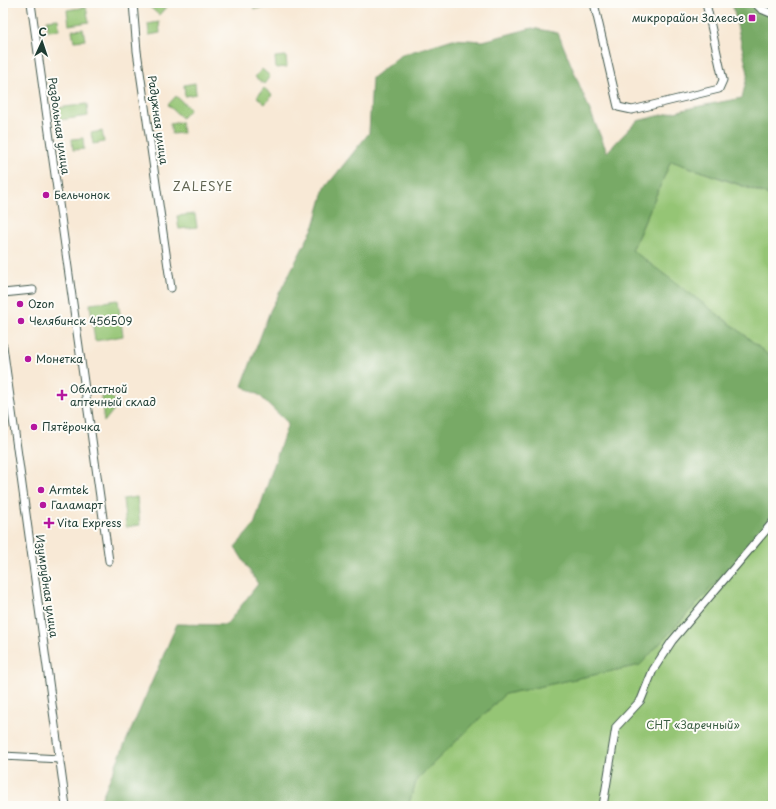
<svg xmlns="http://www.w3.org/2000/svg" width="776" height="809" font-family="'Playpen Sans',sans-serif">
<rect width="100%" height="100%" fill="#fdfcf7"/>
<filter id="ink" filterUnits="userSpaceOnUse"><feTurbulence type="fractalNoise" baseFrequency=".025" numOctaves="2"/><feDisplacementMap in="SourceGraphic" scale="8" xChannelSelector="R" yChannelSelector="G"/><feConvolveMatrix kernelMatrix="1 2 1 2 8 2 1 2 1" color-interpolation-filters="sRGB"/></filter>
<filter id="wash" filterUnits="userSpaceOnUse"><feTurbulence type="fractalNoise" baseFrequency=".012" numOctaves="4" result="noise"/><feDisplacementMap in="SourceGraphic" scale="16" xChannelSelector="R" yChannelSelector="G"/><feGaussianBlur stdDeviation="0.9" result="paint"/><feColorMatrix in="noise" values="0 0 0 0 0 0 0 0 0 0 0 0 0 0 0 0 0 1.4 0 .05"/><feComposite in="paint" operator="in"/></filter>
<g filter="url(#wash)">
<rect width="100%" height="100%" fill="#f8e9d6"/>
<!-- green -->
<g fill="#95c574" stroke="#5a8154">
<polygon points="145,3 166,3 168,5 159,15"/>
<polygon points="253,3 264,3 264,8 254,9"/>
<polygon points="86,7 89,22 69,25 67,10"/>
<polygon points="58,19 59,30 48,31 47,20"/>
<polygon points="159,22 160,33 149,35 148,24"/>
<polygon points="83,29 85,40 74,41 72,30"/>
<polygon points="286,56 287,67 276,68 275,57"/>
<polygon points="262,69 270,76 264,84 255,77"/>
<polygon points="195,83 196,94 185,96 184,85"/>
<polygon points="264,88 272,95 265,104 257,97"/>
<polygon points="176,96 190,109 182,118 168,105"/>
<polygon points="87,104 88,116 60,120 58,108"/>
<polygon points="181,122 183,133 172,134 170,124"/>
<polygon points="102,131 104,142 93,144 91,133"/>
<polygon points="83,138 84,149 73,150 72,139"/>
<polygon points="671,161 773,197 773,359 736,328 632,251"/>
<polygon points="195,214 197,227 179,229 177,216"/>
<polygon points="118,300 123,336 95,341 90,304"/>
<polygon points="101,396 109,396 119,403 104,422"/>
<polygon points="137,497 140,525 126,527 123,499"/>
<polygon points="773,521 773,806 408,806 417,779 505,694 640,665"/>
</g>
<!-- forest -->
<polygon fill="#78aa66" stroke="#4c744d" points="732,3 773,3 773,196 671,161 632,250 736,328 773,359 773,521 640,665 505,694 417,779 408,806 98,806 177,624 226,625 258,584 235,547 254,525 288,423 259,395 242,386 270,311 314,226 325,188 369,133 372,78 401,55 453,39 483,41 532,28 558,33 607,152 637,121 695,107 742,98 748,73"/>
</g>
<g filter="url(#ink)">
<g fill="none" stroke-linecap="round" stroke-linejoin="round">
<defs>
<g id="minor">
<polyline points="31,3 109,561"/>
<polyline points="133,3 137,51 171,288"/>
<polyline points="594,3 618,107 632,110 719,89 723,80 706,3"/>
<polyline points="755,3 761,9 773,14"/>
<polyline points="3,293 33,290"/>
<polyline points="3,346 66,806"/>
<polyline points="3,756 60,759"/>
<polyline points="603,806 616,727 641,700 653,670 672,641 773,522"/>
</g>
</defs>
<!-- minor casing -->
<use href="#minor" stroke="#40574c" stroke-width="9"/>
<!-- minor -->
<use href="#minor" stroke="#fff" stroke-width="7"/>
</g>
</g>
<!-- markers -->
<g fill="#b5179e" stroke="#fdfcf7" stroke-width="1.5">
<rect x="748" y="14" width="8" height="8" rx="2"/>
<circle cx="46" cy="195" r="4"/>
<circle cx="20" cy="304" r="4"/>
<circle cx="21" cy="321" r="4"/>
<circle cx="28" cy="359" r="4"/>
<path d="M60 389h4v4h4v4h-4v4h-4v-4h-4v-4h4z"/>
<circle cx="34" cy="427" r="4"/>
<circle cx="41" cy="490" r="4"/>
<circle cx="43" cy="505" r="4"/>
<path d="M47 517h4v4h4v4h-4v4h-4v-4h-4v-4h4z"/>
</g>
<g text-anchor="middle" stroke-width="4" stroke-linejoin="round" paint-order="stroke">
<!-- poi labels -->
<g font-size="11" fill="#1f3d34" stroke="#fdfcf7" text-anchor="start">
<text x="744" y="22" text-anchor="end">микрорайон Залесье</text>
<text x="54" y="199">Бельчонок</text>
<text x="28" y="308">Ozon</text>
<text x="29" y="325">Челябинск 456509</text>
<text x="36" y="363">Монетка</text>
<text x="70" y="393">Областной<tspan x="70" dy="13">аптечный склад</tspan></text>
<text x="42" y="431">Пятёрочка</text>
<text x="49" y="494">Armtek</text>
<text x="51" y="509">Галамарт</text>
<text x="57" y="527">Vita Express</text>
</g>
<!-- street labels -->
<g font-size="11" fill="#1f3d34" stroke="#fdfcf7">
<text transform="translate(158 120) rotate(82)" y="4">Радужная улица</text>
<text transform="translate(59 126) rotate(82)" y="4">Раздольная улица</text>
<text transform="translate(47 586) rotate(82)" y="4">Изумрудная улица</text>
</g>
<!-- park labels -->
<g font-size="11" fill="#3c5f44" stroke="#fdfcf7">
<text x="693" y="729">СНТ «Заречный»</text>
</g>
<!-- neighbourhood labels -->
<g font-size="12" letter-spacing="1" fill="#606451" stroke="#fdfcf7">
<text x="203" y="191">ZALESYE</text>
</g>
</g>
<!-- margin -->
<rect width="776" height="809" fill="none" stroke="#fdfcf7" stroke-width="16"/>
<!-- north arrow -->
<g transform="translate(42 42) rotate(3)" stroke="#fdfcf7" stroke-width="3" paint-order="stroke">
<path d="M0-3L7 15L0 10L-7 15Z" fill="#1f3d34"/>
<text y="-6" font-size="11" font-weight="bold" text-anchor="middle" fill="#1f3d34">С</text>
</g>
</svg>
